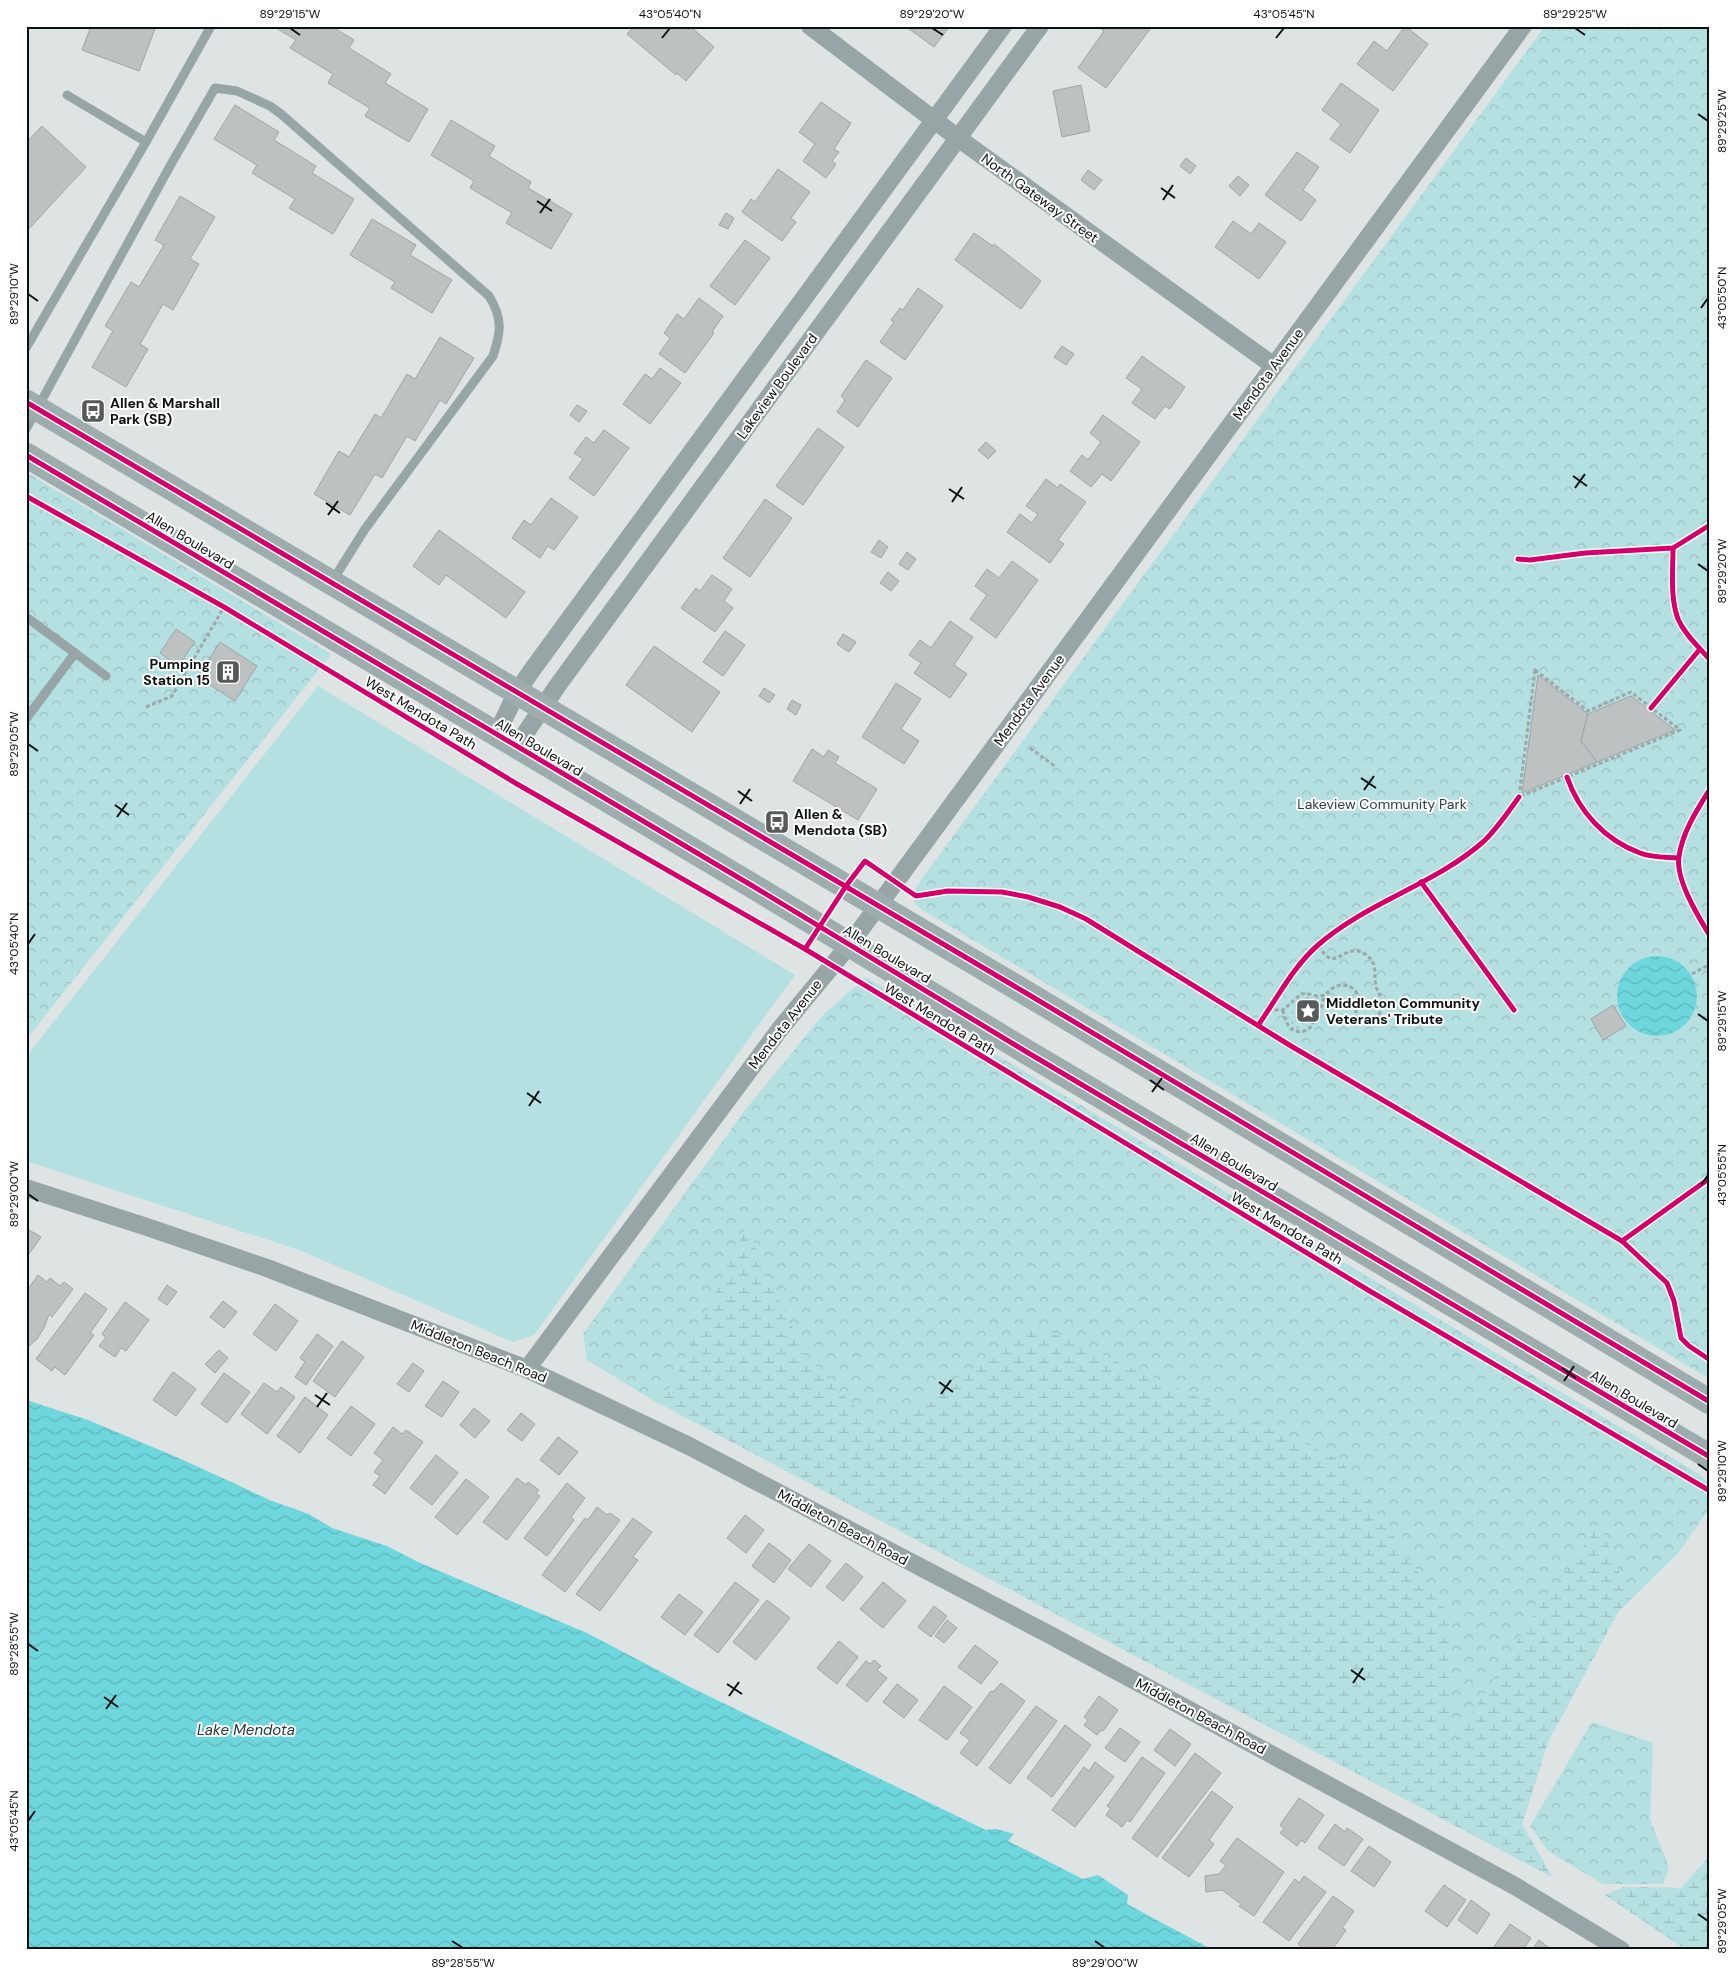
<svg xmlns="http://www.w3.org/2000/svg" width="1736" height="1976" font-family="'DM Sans',sans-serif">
<defs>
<pattern id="forest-crowns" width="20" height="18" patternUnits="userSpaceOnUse" patternTransform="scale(1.25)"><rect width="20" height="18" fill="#b5e0e2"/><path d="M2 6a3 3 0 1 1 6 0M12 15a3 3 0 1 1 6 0" fill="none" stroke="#9abfc1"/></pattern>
<pattern id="wetland-marsh" width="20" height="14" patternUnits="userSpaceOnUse" patternTransform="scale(1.25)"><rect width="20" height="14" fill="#b5e0e2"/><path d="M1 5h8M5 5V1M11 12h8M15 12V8" fill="none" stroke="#9abfc1"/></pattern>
<pattern id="garden-dots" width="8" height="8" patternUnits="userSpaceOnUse" patternTransform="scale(1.25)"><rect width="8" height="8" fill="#b5e0e2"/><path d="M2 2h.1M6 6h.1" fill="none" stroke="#9abfc1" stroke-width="1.8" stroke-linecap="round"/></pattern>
<pattern id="water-waves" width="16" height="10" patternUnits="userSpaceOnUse" patternTransform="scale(1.25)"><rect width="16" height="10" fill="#6ed7dd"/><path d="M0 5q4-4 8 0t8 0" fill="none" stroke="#5eb8bd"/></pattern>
</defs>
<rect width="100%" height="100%" fill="#dee3e3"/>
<!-- grass -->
<polygon fill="#b5e0e2" points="318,686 795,975 534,1335 513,1342 299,1250 26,1161 26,1057"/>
<!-- forest -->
<g fill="url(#forest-crowns)">
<polygon points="1545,26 1710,26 1710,1379 921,909 916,905 913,898 916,888 921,880"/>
<polygon points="26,472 331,654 26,1040"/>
<polygon points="866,977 1702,1476 1710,1486 1710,1502 1706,1513 1679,1552 1618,1612 1548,1742 1522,1824 1552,1877 651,1399 587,1360 583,1334 745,1110 822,1016"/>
<polygon points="1592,1722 1653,1743 1650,1819 1669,1867 1663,1884 1603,1884 1548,1851 1530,1826"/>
</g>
<!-- wetland -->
<g fill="url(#wetland-marsh)">
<polygon points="746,1227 805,1355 878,1431 1036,1326 1340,1459 1449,1616 1452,1745 1528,1624 1599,1524 1631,1599 1618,1612 1548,1742 1522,1824 1552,1877 651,1399 672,1386"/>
<polygon points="1710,1856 1710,1950 1686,1950 1605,1895 1624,1887 1681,1888"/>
</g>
<!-- garden -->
<path fill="url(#garden-dots)" d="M1306,995L1321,997L1320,1005L1317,1008L1313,1002C1299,999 1294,1012 1305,1020L1312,1019V1022L1304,1029H1295L1287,1020V1009L1297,999Z"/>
<!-- water -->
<g fill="url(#water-waves)">
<circle cx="1657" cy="996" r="40"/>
<polygon points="26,1400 88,1420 181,1459 272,1501 309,1514 332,1528 387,1546 418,1562 587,1633 690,1687 986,1830 997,1829 1014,1834 1008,1841 1083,1879 1098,1875 1128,1895 1127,1904 1213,1950 26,1950"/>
</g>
<!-- building -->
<g fill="#bdc1c1" stroke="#a0a4a4">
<polygon points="91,26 156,26 139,71 82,50"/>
<polygon points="273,26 331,26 354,40 349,48 391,74 385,83 428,109 409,142 365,116 370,108 328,83 333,74 290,48 296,40"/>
<polygon points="634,26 669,26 671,28 672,26 684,26 688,30 691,27 714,47 686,81 677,73 676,75 627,34"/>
<polygon points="905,26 950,26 934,47"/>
<polygon points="1105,26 1146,26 1150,29 1106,88 1078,68 1104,31 1102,30"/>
<polygon points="1405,26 1428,44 1393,91 1357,64 1374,41 1387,51"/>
<polygon points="1341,83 1379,110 1350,153 1330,139 1341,124 1322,110"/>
<polygon points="1081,85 1090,131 1062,137 1053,91"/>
<polygon points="821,102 851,123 834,149 839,152 832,161 836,164 826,178 803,161 815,144 799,132"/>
<polygon points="235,105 279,132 274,140 316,166 312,173 354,199 333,234 289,208 295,199 252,173 257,165 214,139"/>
<polygon points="451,120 495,146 489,156 531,182 528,188 572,214 551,249 506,223 512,213 470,188 474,181 431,155"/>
<polygon points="42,126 86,167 26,232 26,143"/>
<polygon points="1297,152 1319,167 1303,190 1316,200 1301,221 1265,195"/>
<polygon points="1186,158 1196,166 1190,174 1180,166"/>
<polygon points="778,169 810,192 791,218 796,222 782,241 742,212 751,199 755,202"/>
<polygon points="1088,170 1102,180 1094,190 1081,180"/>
<polygon points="1238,176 1249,185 1240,196 1229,186"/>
<polygon points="180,196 215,217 190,259 199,264 173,310 163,304 140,344 148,349 126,387 92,367 113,331 105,326 131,282 139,287 164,245 155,240"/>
<polygon points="726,213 734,218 728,229 719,225"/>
<polygon points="372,219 416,245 410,255 452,280 432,313 391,288 395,282 350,255"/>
<polygon points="1233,221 1251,234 1259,223 1286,242 1259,279 1215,247"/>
<polygon points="974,233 993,246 994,244 1041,281 1021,309 955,260"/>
<polygon points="745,240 770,258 735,305 710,286"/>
<polygon points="918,288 943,306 905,360 880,342 894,322 891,320 900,308 903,310"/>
<polygon points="699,298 723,316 712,332 714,333 685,373 659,354 670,338 664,333 677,314 684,319"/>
<polygon points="440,337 474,358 446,404 440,400 415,441 407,436 382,478 375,474 350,515 314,494 339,451 349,457 375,414 381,418 407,374 415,379"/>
<polygon points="1062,346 1074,354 1066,365 1054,357"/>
<polygon points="1142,356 1185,387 1170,409 1165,406 1155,419 1132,403 1142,389 1126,378"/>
<polygon points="866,360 892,378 858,427 837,412 845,400 841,396"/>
<polygon points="660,368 681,383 650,424 623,404 645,374 652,379"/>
<polygon points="577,405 587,411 579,422 570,415"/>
<polygon points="1103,415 1140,442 1111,481 1102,474 1091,487 1070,471 1082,455 1088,460 1101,442 1090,433"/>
<polygon points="818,428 844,447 803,505 776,486"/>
<polygon points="604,430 629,448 594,496 569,478 583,459 574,453 586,437 594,443"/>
<polygon points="986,442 996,451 988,459 978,450"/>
<polygon points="1046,479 1058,488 1060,484 1086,502 1058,540 1064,544 1050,563 1007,532 1020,514 1032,523 1038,514 1026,506"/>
<polygon points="551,498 578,517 554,550 548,546 540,558 512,538 524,520 531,525"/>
<polygon points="765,499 792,518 750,577 723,558"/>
<polygon points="439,530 525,592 506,618 446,575 439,585 413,566"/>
<polygon points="879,540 888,547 881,558 871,552"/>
<polygon points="907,552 916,559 908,570 899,564"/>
<polygon points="1012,561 1038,580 996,638 970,619 987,595 975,586 987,569 999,578"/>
<polygon points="888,572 899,581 891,591 880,583"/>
<polygon points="712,575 732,589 724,601 733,608 715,632 681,608 696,588 700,591"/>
<polygon points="950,621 973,637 954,665 967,674 950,698 914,673 921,663 909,655 920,640 931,648"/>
<polygon points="176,629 195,642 178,666 160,653"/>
<polygon points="725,631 745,645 723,676 703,662"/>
<polygon points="843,634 856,642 849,652 837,644"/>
<polygon points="220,642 257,666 235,701 198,677"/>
<polygon points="654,646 720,692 692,732 626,685"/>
<polygon points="1538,675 1588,714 1581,741 1597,762 1522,793"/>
<polygon points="896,683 921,699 901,729 919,741 904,764 862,737"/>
<polygon points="764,688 775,695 769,703 759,696"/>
<polygon points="1631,696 1675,730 1597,762 1581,741 1588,714"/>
<polygon points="792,700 801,705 796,715 787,709"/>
<polygon points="812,749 824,757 828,750 839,757 835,763 877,789 858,820 793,781"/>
<polygon points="1613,1005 1626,1026 1603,1040 1591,1019"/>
<polygon points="26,1228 41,1237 26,1258"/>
<polygon points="38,1275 47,1282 50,1278 60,1286 64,1282 73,1289 52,1317 49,1314 44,1328 37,1339 26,1349 26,1292"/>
<polygon points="167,1285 177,1292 167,1305 158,1299"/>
<polygon points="85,1293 107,1309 90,1333 94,1335 65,1375 55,1367 52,1371 36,1359"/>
<polygon points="223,1301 237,1312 224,1328 210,1317"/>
<polygon points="125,1302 149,1320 126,1351 121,1348 115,1357 99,1346 106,1337 102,1334"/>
<polygon points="275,1304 298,1321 276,1351 253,1334"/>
<polygon points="317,1334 333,1346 306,1385 295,1377 305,1362 300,1358"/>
<polygon points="342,1341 364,1357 335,1397 313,1381"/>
<polygon points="219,1350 228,1358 215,1373 205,1364"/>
<polygon points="413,1363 424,1371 409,1392 397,1384"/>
<polygon points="173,1372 196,1389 176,1416 153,1400"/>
<polygon points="224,1373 250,1392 227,1423 201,1404"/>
<polygon points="443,1381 459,1392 442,1417 425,1406"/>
<polygon points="264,1383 277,1392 281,1387 295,1397 267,1434 241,1414"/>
<polygon points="305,1397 328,1415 300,1453 277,1436"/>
<polygon points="351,1406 375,1424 351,1456 327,1438"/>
<polygon points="474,1408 490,1421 475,1438 460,1425"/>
<polygon points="521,1413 535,1424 522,1441 507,1430"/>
<polygon points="393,1427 402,1434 406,1430 423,1442 385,1494 373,1485 380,1476 374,1472 383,1460 374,1453"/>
<polygon points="558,1437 578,1452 559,1475 540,1460"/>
<polygon points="436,1455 458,1473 432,1505 410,1488"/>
<polygon points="517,1478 526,1485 528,1482 539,1490 536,1493 540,1496 507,1540 483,1522"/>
<polygon points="466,1479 489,1497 457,1535 435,1517"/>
<polygon points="567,1483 585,1498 571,1517 574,1520 547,1556 524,1538"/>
<polygon points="597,1507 607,1515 610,1513 620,1520 565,1592 542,1575 585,1518 588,1520"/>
<polygon points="745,1515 764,1530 746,1553 727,1538"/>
<polygon points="633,1518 652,1532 633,1557 638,1560 600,1611 576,1594"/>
<polygon points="769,1543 791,1560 774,1583 752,1566"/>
<polygon points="809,1544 831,1561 811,1587 788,1569"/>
<polygon points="846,1563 863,1577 843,1601 826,1587"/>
<polygon points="735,1582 759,1600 718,1653 694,1635"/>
<polygon points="883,1582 906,1601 883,1628 860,1609"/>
<polygon points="679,1594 703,1612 685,1635 661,1617"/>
<polygon points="767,1600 790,1618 756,1660 733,1642"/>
<polygon points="934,1606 947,1616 931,1637 918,1627"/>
<polygon points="947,1620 957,1628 944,1643 935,1636"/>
<polygon points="839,1641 858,1657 837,1684 817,1668"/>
<polygon points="975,1645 998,1662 981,1684 958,1667"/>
<polygon points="874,1660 881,1666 877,1670 887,1678 867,1702 846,1685 866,1661 870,1664"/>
<polygon points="1001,1683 1025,1701 977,1766 960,1753 970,1740 960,1733 991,1691 993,1692"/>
<polygon points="897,1684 918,1700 904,1718 883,1702"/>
<polygon points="944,1686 972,1707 947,1740 919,1720"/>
<polygon points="1099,1696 1118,1710 1103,1731 1101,1730 1097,1735 1084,1725 1088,1720 1084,1717"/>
<polygon points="1036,1706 1057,1721 1010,1784 989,1768"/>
<polygon points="1065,1725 1091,1745 1052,1797 1027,1778"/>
<polygon points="1120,1728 1140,1742 1125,1762 1105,1748"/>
<polygon points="1170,1729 1191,1744 1175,1766 1154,1750"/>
<polygon points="1195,1753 1221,1773 1157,1857 1132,1838"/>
<polygon points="1142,1757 1165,1773 1130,1822 1127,1820 1122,1827 1106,1815 1111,1808 1107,1806"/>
<polygon points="1095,1762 1114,1777 1075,1827 1052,1810 1084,1767 1089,1771"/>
<polygon points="1212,1791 1233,1807 1209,1840 1214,1844 1189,1877 1162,1858"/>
<polygon points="1299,1798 1324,1815 1305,1843 1301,1840 1297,1846 1280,1833 1284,1828 1280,1825"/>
<polygon points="1335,1824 1345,1832 1347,1828 1363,1839 1344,1866 1318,1848"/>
<polygon points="1237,1838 1284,1872 1254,1916 1239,1906 1241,1904 1222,1890 1206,1892 1205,1876 1219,1874 1226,1865 1220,1861"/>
<polygon points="1369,1846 1391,1862 1374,1887 1351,1871"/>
<polygon points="1304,1876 1326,1892 1289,1941 1263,1922 1295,1879 1299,1883"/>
<polygon points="1444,1885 1466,1900 1447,1927 1425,1911"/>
<polygon points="1333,1896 1354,1911 1342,1928 1346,1930 1332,1950 1306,1950 1298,1944"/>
<polygon points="1471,1900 1490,1914 1477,1934 1458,1920"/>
<polygon points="1510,1924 1531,1938 1523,1950 1495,1950 1493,1948"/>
<polygon points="1539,1940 1552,1950 1532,1950"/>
</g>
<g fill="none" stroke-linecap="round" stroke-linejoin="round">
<!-- path -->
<g stroke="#9ea8a8" stroke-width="3" stroke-dasharray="4 2.5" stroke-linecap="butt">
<polygon points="1535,670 1588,711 1631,692 1680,730 1519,797"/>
<polyline points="146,707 172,696 224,607"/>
<polyline points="1030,748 1056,767"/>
<polyline points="1692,974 1710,964"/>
<path d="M1268,1010H1283L1301,994C1308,992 1317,998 1324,995C1328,993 1331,988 1337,986C1345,983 1357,988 1358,997C1359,1006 1353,1011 1358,1019C1371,1024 1385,1015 1382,1000C1381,995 1377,991 1376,986C1373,973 1379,963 1365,954C1342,940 1336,978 1318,944"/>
<path d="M1283,1010C1285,1026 1296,1040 1312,1026L1315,1012L1322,1006L1324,995"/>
</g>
<!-- lane -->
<g stroke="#97a5a6" stroke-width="9">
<polyline points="67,95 146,142"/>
<polyline points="26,348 146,142 211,26"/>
<path d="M26,429L170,166L215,88L237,91L270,106L281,114L489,296C503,319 501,332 493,356L365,529L333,580"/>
<polyline points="26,617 75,653 26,719"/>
<polyline points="75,653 106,676"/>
</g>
<!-- street -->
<g stroke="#97a5a6" stroke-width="18">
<polyline points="810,26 958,138 1274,366"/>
<polyline points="496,735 517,692 532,670 1003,26"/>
<polyline points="516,747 558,685 1040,26"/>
<polyline points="26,1188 147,1227 267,1268 527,1369 689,1446 1052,1636 1515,1886 1621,1950"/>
<polyline points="527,1369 780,1029 850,944 1523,26"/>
</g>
<!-- secondary -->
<g stroke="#9dacad" stroke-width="25">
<polyline points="26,402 1026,993 1710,1402"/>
<polyline points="26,455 751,885 1025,1051 1710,1457"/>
</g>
<defs>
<g id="cycleway">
<polyline points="26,402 1026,993 1710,1402"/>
<polyline points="26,455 751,885 1025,1051 1710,1457"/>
<polyline points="26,496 224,607 517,784 805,949 1368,1290 1710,1491"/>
<path d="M1673,548C1673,571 1670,598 1678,619C1685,635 1699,647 1710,660"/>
<polyline points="1518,559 1530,560 1585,553 1673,548 1710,525"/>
<polyline points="1651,708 1700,649"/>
<path d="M1567,777C1579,812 1605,840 1640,853C1652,858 1666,857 1678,858"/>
<path d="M1710,789C1697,810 1683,831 1679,856C1675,879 1698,916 1710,936"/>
<polyline points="1421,882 1514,1010"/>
<polyline points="805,949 846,886 865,861 916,896 948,891 1002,892 1028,897 1060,907 1086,919 1291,1046 1622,1241 1667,1283 1674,1301 1681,1338 1689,1346 1710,1360"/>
<path d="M1259,1024C1278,997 1293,967 1318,945C1367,902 1434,885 1483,842C1497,829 1508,812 1519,797"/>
<polyline points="1622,1241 1710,1178"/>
</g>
</defs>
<!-- cycleway casing -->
<use href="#cycleway" stroke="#fff" stroke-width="8"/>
<!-- cycleway -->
<use href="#cycleway" stroke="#d6006c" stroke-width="5"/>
</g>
<!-- ticks -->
<path fill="none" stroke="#0c1010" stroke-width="2" d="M290,28L300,35M932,28L943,35M1575,28L1585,35M662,38L670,28M1276,38L1284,28M1698,114L1708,121M1161,188L1175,198M1163,200L1173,185M537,201L552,211M540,213L550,199M28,294L38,301M1701,308L1708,298M1573,476L1587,486M1575,488L1585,474M949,489L964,499M952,502L962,487M326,503L340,513M328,515L338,501M1698,564L1708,571M28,744L38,751M1361,778L1376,788M1364,790L1374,776M738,791L752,801M740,804L750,789M115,805L129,815M117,817L127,803M28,944L35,934M1698,1014L1708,1021M1150,1080L1164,1090M1152,1092L1162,1078M527,1093L541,1103M529,1106L539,1091M1701,1185L1708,1175M28,1194L38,1201M1562,1368L1576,1378M1564,1381L1574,1366M939,1382L953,1392M941,1394L951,1380M315,1395L330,1405M317,1407L327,1393M1698,1464L1708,1471M28,1644L38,1651M1351,1670L1365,1680M1353,1683L1363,1668M727,1684L742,1694M729,1696L739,1682M104,1697L118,1707M106,1709L116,1695M28,1821L35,1811M1698,1914L1708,1921M452,1941L463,1948M1095,1941L1105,1948"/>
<!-- icons -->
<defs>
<symbol id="bus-square" viewBox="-11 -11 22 22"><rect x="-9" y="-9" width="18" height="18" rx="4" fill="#565a5a" stroke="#fff"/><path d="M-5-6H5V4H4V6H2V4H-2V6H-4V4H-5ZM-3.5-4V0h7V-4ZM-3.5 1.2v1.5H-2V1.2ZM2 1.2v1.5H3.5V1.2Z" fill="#fff"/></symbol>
<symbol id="building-square" viewBox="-11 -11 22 22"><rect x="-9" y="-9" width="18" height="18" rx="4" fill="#565a5a" stroke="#fff"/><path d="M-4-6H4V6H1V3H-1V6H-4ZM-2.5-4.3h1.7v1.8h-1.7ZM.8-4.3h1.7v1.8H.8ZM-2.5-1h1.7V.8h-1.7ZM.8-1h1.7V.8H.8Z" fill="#fff"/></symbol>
<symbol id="sight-square" viewBox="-11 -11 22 22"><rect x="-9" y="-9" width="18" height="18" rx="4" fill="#565a5a" stroke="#fff"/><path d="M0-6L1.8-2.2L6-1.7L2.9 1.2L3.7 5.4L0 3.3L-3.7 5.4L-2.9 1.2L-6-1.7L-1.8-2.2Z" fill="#fff"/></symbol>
</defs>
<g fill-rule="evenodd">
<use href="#bus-square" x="79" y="397" width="28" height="28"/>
<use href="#building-square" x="214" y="658" width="28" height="28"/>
<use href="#bus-square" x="763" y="808" width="28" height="28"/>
<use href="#sight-square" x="1294" y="997" width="28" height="28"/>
</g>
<g text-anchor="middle" stroke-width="4" stroke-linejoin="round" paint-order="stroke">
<!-- street labels -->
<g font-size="14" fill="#0c1010" stroke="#fff">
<text transform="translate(1040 198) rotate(36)" y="5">North Gateway Street</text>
<text transform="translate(1268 374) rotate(-54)" y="5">Mendota Avenue</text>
<text transform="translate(777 386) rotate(-54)" y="5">Lakeview Boulevard</text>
<text transform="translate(190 540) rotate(31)" y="5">Allen Boulevard</text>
<text transform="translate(1029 700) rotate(-54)" y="5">Mendota Avenue</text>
<text transform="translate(421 713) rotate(31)" y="5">West Mendota Path</text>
<text transform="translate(539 747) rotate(31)" y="5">Allen Boulevard</text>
<text transform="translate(887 954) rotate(31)" y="5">Allen Boulevard</text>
<text transform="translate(940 1019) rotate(31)" y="5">West Mendota Path</text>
<text transform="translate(785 1024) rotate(-52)" y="5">Mendota Avenue</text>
<text transform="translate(1234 1162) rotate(31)" y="5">Allen Boulevard</text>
<text transform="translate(1287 1228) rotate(31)" y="5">West Mendota Path</text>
<text transform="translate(479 1351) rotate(22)" y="5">Middleton Beach Road</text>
<text transform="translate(1634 1399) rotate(31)" y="5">Allen Boulevard</text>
<text transform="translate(843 1527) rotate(28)" y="5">Middleton Beach Road</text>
<text transform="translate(1201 1716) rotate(28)" y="5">Middleton Beach Road</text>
</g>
<!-- poi labels -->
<g font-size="14" font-weight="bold" fill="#0c1010" stroke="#fff" text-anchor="start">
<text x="110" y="408">Allen &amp; Marshall<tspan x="110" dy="16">Park (SB)</tspan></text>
<text x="210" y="669" text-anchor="end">Pumping<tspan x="210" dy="16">Station 15</tspan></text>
<text x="794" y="819">Allen &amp;<tspan x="794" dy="16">Mendota (SB)</tspan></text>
<text x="1326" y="1008">Middleton Community<tspan x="1326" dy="16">Veterans' Tribute</tspan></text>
</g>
<!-- park labels -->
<g font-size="14" fill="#263e40" stroke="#fff">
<text x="1382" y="809">Lakeview Community Park</text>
</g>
<!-- water labels -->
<g font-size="15" font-style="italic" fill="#223a3b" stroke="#fff">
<text x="246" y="1735">Lake Mendota</text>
</g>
</g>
<!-- border -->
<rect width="1736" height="1976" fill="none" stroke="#ffffff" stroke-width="55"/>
<rect x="28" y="28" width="1680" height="1920" fill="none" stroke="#0c1010" stroke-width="2"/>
<g font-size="12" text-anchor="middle" fill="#0c1010">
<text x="290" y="18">89°29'15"W</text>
<text x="670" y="18">43°05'40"N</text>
<text x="932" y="18">89°29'20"W</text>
<text x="1284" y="18">43°05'45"N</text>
<text x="1575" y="18">89°29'25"W</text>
<text transform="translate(1722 121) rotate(-90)" y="4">89°29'25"W</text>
<text transform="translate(14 294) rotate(-90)" y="4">89°29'10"W</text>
<text transform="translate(1722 298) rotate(-90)" y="4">43°05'50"N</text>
<text transform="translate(1722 571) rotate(-90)" y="4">89°29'20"W</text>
<text transform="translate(14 744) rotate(-90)" y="4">89°29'05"W</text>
<text transform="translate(14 944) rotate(-90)" y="4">43°05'40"N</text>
<text transform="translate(1722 1021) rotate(-90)" y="4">89°29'15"W</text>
<text transform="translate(1722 1175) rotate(-90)" y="4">43°05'55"N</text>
<text transform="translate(14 1194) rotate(-90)" y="4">89°29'00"W</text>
<text transform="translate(1722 1471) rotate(-90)" y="4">89°29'10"W</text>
<text transform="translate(14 1644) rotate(-90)" y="4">89°28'55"W</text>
<text transform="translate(14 1821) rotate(-90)" y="4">43°05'45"N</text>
<text transform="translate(1722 1921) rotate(-90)" y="4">89°29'05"W</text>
<text x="463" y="1967">89°28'55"W</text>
<text x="1105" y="1967">89°29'00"W</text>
</g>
</svg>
